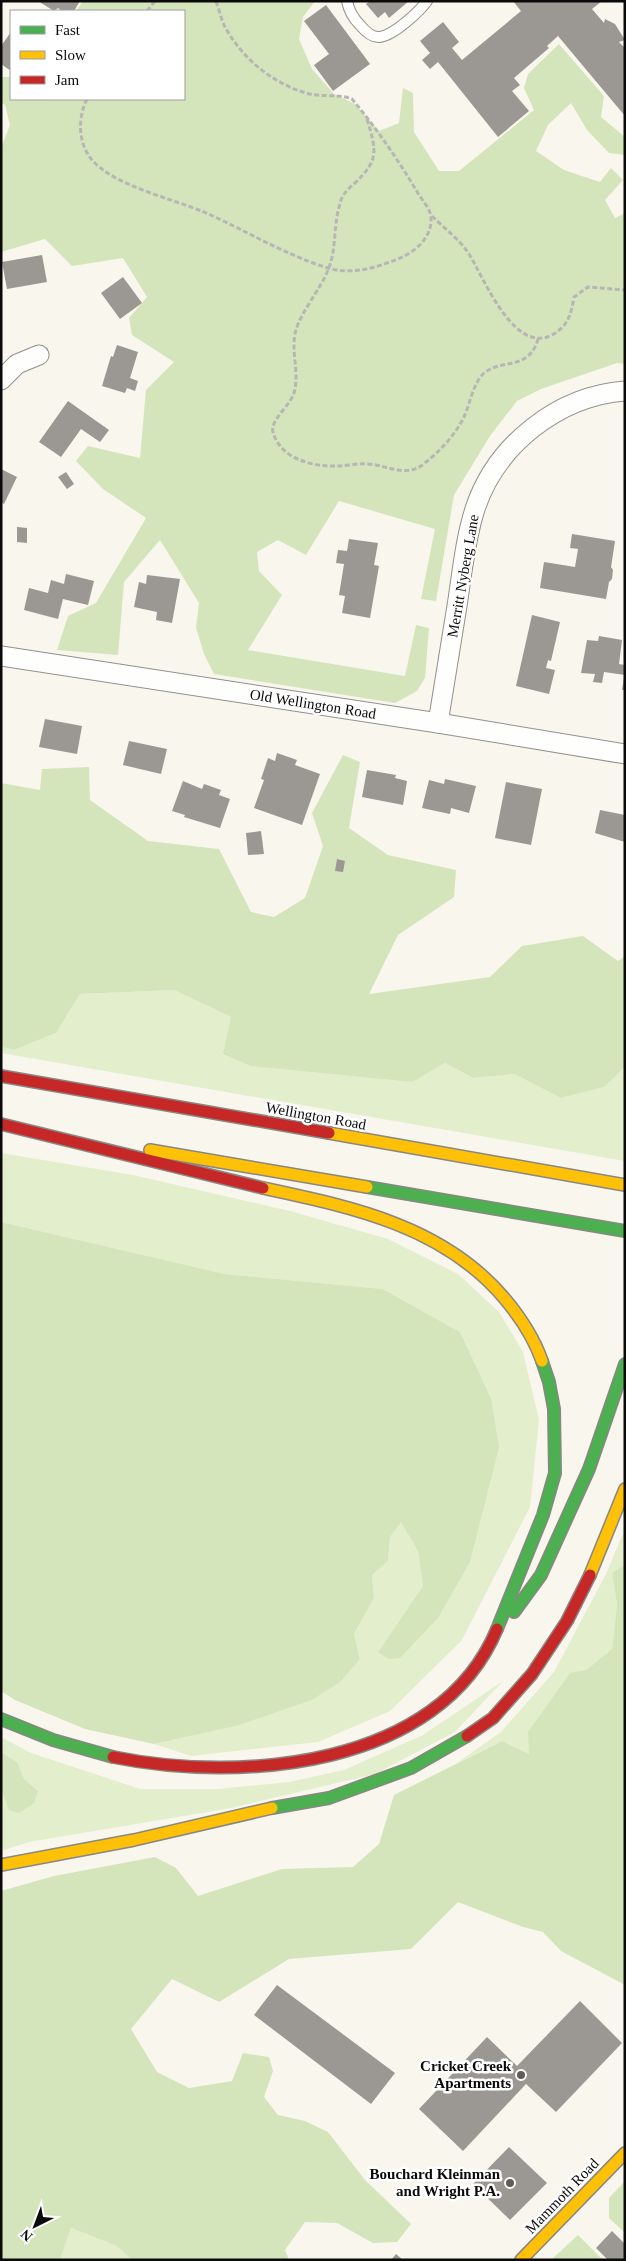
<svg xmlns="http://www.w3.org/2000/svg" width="626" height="2261" font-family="Georgia,serif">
<rect width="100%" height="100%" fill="#f9f6ed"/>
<!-- green -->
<g fill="#e3eecd">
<polygon points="174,990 231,1017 413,1082 445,1063 473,1078 514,1074 561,1098 604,1087 625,1067 625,1161 1,1053 1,1047 14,1050 56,1033 80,994"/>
<polygon points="1,1153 133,1175 290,1211 388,1239 458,1274 499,1312 523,1352 539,1420 530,1507 462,1640 390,1711 318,1742 191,1756 154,1744 236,1726 360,1659 354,1634 374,1598 372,1575 388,1561 390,1537 401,1521 418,1551 423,1586 378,1652 400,1658 491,1398 460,1332 383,1289 225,1274 1,1222"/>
<polygon points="625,1529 625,1564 612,1573 617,1604 612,1649 586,1670 529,1754 502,1741 457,1763 501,1732 554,1672 606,1574"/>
<polygon points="503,1681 455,1732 375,1774 231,1808 29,1842 1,1851 1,1789 38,1791 24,1779 17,1762 1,1752 1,1737 31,1753 140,1789 218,1789 289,1782 344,1770 423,1735"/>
<polygon points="71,2228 117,2246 132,2260 60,2260"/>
</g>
<!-- forest -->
<g fill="#d4e5bc">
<polygon points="83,1 315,1 303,17 299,39 312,69 334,94 355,104 379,131 399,123 403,88 413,93 414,132 439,171 459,171 534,110 524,88 528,74 559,44 604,96 601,117 625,137 625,155 609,153 587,130 571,103 548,125 536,151 564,170 600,182 611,168 623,180 605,200 615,218 625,213 625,364 617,363 541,389 517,401 490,436 454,495 436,601 421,599 435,529 339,501 306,555 278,540 257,552 259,571 282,595 248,650 405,676 416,625 429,628 425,678 417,691 395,703 214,674 204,654 196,628 199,603 160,540 124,582 118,655 57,650 68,616 96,603 146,518 103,489 76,461 88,446 140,458 146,390 174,362 132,335 129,318 147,297 123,258 72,266 45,239 1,252 1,148 10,125 5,105 1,102 1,77 11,77 11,99 184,99 184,11 76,11"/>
<polygon points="343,755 360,762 349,828 388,855 456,870 454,897 398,935 369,994 490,977 522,946 583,936 618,961 625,956 625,1067 604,1087 561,1098 514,1074 473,1078 445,1063 413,1082 251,1066 223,1054 231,1017 174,990 80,994 56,1033 14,1050 1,1047 1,783 40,790 42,769 89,767 90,800 148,841 219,849 251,912 274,917 305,898 323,846 312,813"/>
<polygon points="1,1222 225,1274 383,1289 460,1332 491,1398 499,1447 470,1562 438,1618 400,1658 388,1659 378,1652 423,1586 418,1551 401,1522 390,1537 388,1561 372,1575 374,1598 354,1634 360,1659 340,1682 312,1700 236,1726 154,1744 85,1729 15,1700 1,1691"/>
<polygon points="625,1564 625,1985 561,1951 543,1932 523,1927 458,1902 411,1949 289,1959 219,2002 172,1979 131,2029 157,2072 189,2088 232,2081 243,2053 269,2057 273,2071 264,2097 278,2115 305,2121 328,2132 365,2180 411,2224 397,2242 373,2243 337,2223 305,2222 285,2250 289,2260 132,2260 117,2246 71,2228 60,2260 1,2260 1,1891 54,1876 155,1857 176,1868 198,1896 282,1869 353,1867 379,1844 394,1795 502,1741 529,1754 528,1732 570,1673 586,1670 612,1649 617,1604 612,1573"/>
<polygon points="1,1752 17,1762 24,1779 38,1791 34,1803 19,1813 9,1810 1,1789"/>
<polygon points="625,2181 625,2233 609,2218 609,2198"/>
<polygon points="578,2235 603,2260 551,2260"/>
</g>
<!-- building -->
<g fill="#9b9894">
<polygon points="38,1 80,1 74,11 62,11 58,8 54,11"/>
<polygon points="370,1 409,1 389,18 385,12 378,18 366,4"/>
<polygon points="513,1 602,1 592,9 604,23 605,19 615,24 625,40 619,42 625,48 625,116 558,36 547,46 549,48 514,78 520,85 512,91 529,111 498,137 438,62 430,69 422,60 430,53 420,41 443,22 459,42 452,48 462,60 521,11"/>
<polygon points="326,5 370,64 333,91 314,65 329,54 304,21"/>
<polygon points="11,32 11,71 1,64 1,46"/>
<polygon points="42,255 47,282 7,289 2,262"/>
<polygon points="123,277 142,303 120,319 101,293"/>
<polygon points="117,345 138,352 130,378 138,381 135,391 127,388 125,393 102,386 111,356 113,357"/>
<polygon points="68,401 109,430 100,442 81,429 61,457 39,442"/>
<polygon points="1,469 17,477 4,504 1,502"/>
<polygon points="66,472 74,484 67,489 58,477"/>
<polygon points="17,527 27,528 27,543 17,542"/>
<polygon points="572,534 615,541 611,567 613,570 612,579 609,582 606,599 540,588 544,562 575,567 578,549 570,548"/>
<polygon points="349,539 378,543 374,565 379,566 370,618 342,613 345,596 339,595 344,564 336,563 338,550 347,551"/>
<polygon points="66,574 94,581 88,605 63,599 58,619 24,610 29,588 48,593 51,580 64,584"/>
<polygon points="147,575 180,579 172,623 156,620 157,612 134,607 139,582 146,584"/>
<polygon points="532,615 560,622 551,661 548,660 546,668 555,670 549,694 516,686"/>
<polygon points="599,636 622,640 619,664 625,665 625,675 604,672 602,683 593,682 595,674 581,673 587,640 598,641"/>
<polygon points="624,677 625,677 625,690 622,690"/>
<polygon points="45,719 82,726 77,754 39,747"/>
<polygon points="129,741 167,749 161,774 123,765"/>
<polygon points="277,753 297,760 295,765 320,774 302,825 254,808 264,780 261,779 268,758 275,761"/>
<polygon points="367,770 396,775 395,778 407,781 403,805 362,797"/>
<polygon points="445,779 476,786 469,813 451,808 450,814 422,808 429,780 444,784"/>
<polygon points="183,781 202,789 204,784 221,790 219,795 230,799 220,828 184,817 185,815 172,811"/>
<polygon points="506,782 542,789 531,845 495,838"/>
<polygon points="600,810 625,815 625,842 595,833"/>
<polygon points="261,831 264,854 248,855 246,833"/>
<polygon points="337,859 345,861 343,872 335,871"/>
<polygon points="277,1985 395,2073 371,2104 254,2015"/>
<polygon points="580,2001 622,2043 556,2112 526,2084 463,2151 419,2109 487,2037 517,2066"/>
<polygon points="509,2147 547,2183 510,2220 473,2184"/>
<polygon points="612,2231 625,2244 625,2260 608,2260 596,2248"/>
<polygon points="396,2254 403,2260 391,2260"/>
</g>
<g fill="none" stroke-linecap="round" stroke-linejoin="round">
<defs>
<path id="lane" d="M347,1C349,11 353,18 360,25C365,31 372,38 380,37C394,35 419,12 427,1"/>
<g id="street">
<polyline points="1,380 17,364 39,355"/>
<polyline points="1,656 438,723 625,754"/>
<path d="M438,723C444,684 451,645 457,606C462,574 465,540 475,509C496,445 558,396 625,391"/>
</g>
<g id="fast">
<polyline points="367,1187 625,1231"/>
<polyline points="514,1612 541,1575 589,1469 625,1364"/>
<polyline points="497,1629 543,1515 555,1473 554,1409 549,1382 542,1361"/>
<polyline points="1,1719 53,1740 113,1757"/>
<polyline points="272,1808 329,1798 411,1768 467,1736"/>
</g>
<g id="slow">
<polyline points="329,1133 625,1185"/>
<polyline points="150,1150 367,1187"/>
<path d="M263,1188C352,1207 444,1226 505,1299C520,1317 534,1338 542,1361"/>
<polyline points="590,1575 625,1489"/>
<polyline points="1,1865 134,1840 272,1808"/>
<polyline points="521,2260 625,2153"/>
</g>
<g id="jam">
<polyline points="1,1076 329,1133"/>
<polyline points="1,1124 263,1188"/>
<polyline points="467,1736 493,1718 532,1674 567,1621 590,1575"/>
<path d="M113,1757C241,1783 439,1768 497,1629"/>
</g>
</defs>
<!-- lane casing -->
<use href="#lane" stroke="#92908c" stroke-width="12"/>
<!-- street casing -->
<use href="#street" stroke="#92908c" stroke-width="21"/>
<!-- fast casing -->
<use href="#fast" stroke="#888783" stroke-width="14"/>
<!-- slow casing -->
<use href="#slow" stroke="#888783" stroke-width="14"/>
<!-- jam casing -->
<use href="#jam" stroke="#888783" stroke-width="14"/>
<!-- path -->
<g stroke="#b7b6b5" stroke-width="3" stroke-dasharray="5 2.5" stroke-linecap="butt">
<polyline points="147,11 155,1"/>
<path d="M87,99C77,119 78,146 94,162C116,186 173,199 204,212C245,230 285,255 328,268C352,275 375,268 398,259C415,252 432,238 431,218C431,210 423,201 419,195C399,161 377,129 352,99C337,93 321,98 306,93C272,83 242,58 225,27C221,19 219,9 216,1"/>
<path d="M367,119C376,150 380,159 355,183C348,189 342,194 340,204C333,225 337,249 328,270C321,288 300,314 296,330C290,350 300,372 294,393C290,406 270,420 273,432C280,459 313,467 338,466C347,466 358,463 368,464C388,465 406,479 425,463C441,450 455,435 464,417C470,404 473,383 484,373C503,358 529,371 538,339"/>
<path d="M432,216C444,228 460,240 469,254C484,278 514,355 552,335C568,326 571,315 574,297L588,287L625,290"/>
</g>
<!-- lane -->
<use href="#lane" stroke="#fefefc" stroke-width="10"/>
<!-- street -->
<use href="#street" stroke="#fefefc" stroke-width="19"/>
<!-- fast -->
<use href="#fast" stroke="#4caf50" stroke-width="11"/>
<!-- slow -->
<use href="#slow" stroke="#ffc107" stroke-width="11"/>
<!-- jam -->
<use href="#jam" stroke="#c62828" stroke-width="11"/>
</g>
<!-- markers -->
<g fill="#5e5d59" stroke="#fff" stroke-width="2">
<circle cx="521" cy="2075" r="5"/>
<circle cx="510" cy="2183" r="5"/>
</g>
<g text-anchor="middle" stroke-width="5" stroke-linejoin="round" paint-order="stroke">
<!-- street labels -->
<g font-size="15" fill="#0a0a0a" stroke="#fff">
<text transform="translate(463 576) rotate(-80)" y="5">Merritt Nyberg Lane</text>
<text transform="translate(313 704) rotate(9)" y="5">Old Wellington Road</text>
<text transform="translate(316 1116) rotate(10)" y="5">Wellington Road</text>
<text transform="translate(562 2196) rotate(-46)" y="5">Mammoth Road</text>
</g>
<!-- poi labels -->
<g font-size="15" font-weight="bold" fill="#0a0a0a" stroke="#fff" text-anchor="end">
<text x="511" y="2071">Cricket Creek<tspan x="511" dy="17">Apartments</tspan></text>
<text x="500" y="2179">Bouchard Kleinman<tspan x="500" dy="17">and Wright P.A.</tspan></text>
</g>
</g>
<!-- border -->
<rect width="626" height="2261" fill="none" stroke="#0a0a0a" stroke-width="5"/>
<!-- legend -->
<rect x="10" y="10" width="175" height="90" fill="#ffffff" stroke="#9d9d9d"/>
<rect x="20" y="26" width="25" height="8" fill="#4caf50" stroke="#9d9d9d"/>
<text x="55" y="35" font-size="15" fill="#0a0a0a">Fast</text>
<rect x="20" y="51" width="25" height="8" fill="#ffc107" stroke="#9d9d9d"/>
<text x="55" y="60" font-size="15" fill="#0a0a0a">Slow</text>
<rect x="20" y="76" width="25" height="8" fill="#c62828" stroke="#9d9d9d"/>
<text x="55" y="85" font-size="15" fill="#0a0a0a">Jam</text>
<!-- north arrow -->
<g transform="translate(35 2226) rotate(222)" stroke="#ffffff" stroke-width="4" paint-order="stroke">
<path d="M0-4L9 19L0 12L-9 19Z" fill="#0a0a0a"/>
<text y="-8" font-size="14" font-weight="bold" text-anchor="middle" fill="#0a0a0a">N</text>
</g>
</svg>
